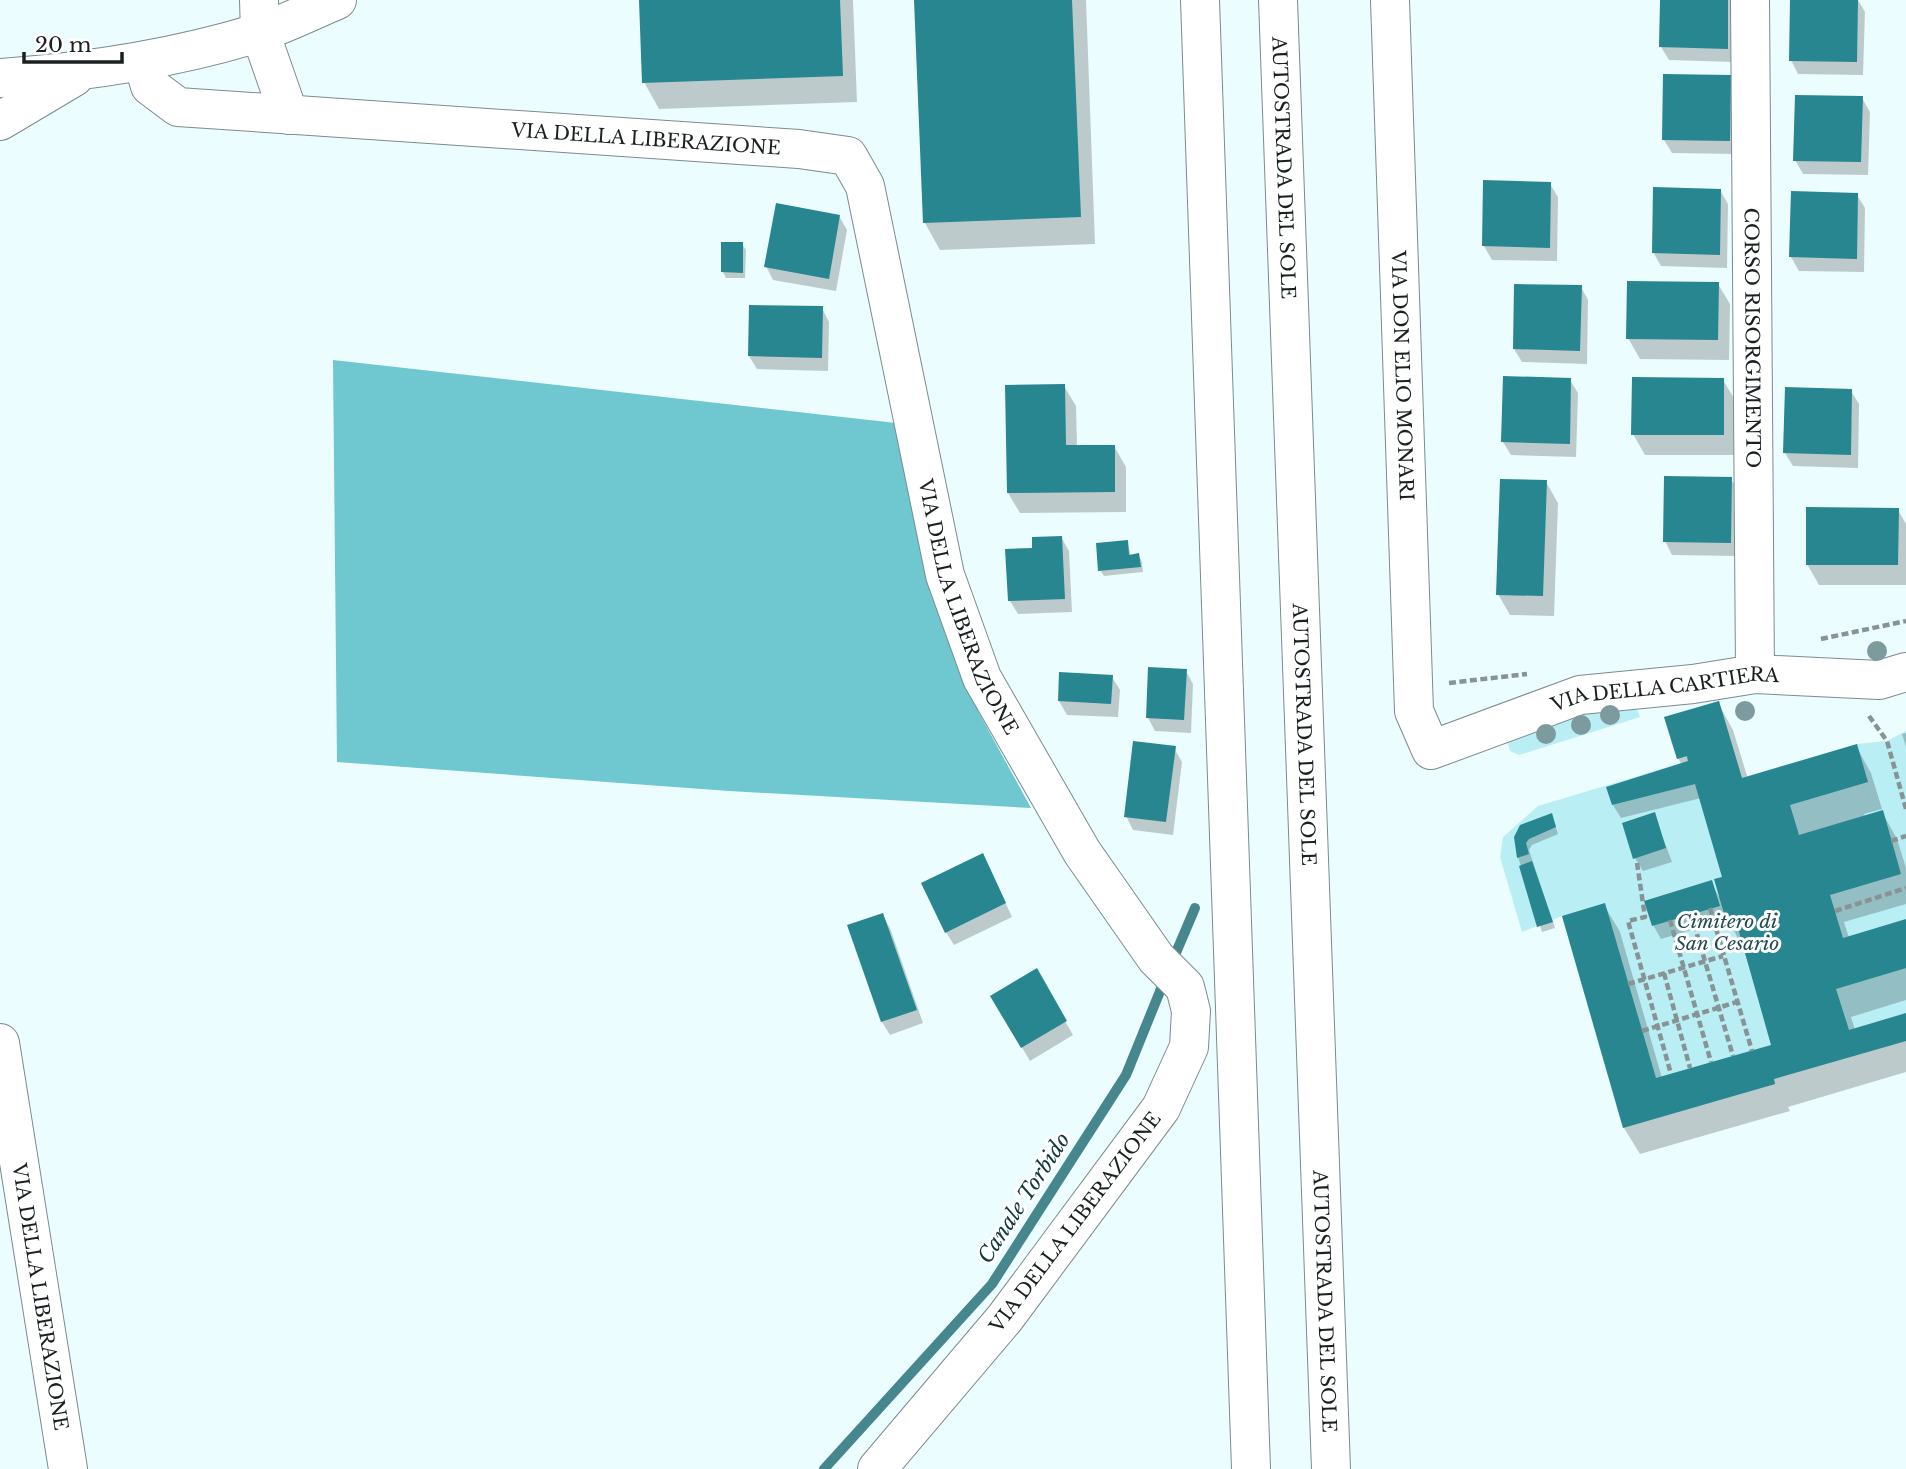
<svg xmlns="http://www.w3.org/2000/svg" width="1906" height="1469" font-family="'Libre Baskerville',serif">
<rect width="100%" height="100%" fill="#ecfdff"/>
<!-- green -->
<g fill="#b8eef4">
<polygon points="1719,701 1742,778 1857,744 1887,741 1906,731 1906,1041 1774,1079 1775,1084 1623,1128 1562,916 1522,932 1500,857 1503,837 1538,806 1688,761 1686,756 1677,759 1664,717"/>
<polygon points="1607,703 1635,704 1640,717 1519,755 1510,751 1507,741"/>
</g>
<!-- forest -->
<polygon fill="#6fc7d0" points="333,360 896,423 929,575 979,713 1031,808 729,791 337,762"/>
<!-- shadow -->
<g fill="#0003">
<polygon points="641,0 853,0 857,102 659,109 644,82"/>
<polygon points="916,0 1086,0 1095,244 940,250 925,223"/>
<polygon points="1662,0 1735,0 1734,62 1669,60 1661,47"/>
<polygon points="1791,0 1858,0 1865,12 1863,75 1798,74 1791,60"/>
<polygon points="1730,77 1738,91 1737,154 1672,153 1664,140"/>
<polygon points="1862,98 1870,112 1868,175 1803,174 1795,160"/>
<polygon points="1550,184 1558,197 1557,261 1492,260 1484,246"/>
<polygon points="1720,190 1728,204 1727,268 1661,266 1653,252"/>
<polygon points="1857,195 1865,208 1864,272 1799,271 1791,257"/>
<polygon points="839,216 847,230 836,291 773,280 766,266"/>
<polygon points="742,244 746,250 745,278 726,278 723,272"/>
<polygon points="1718,284 1730,304 1729,360 1640,359 1628,338"/>
<polygon points="1581,287 1588,300 1587,364 1522,362 1514,349"/>
<polygon points="822,308 829,322 828,371 757,369 749,356"/>
<polygon points="1570,380 1578,393 1576,457 1511,455 1503,442"/>
<polygon points="1723,380 1735,400 1734,455 1645,455 1633,434"/>
<polygon points="1064,386 1076,406 1077,446 1114,446 1126,467 1126,512 1020,513 1008,493"/>
<polygon points="1851,391 1859,404 1858,468 1793,466 1785,453"/>
<polygon points="1731,479 1739,493 1737,556 1672,555 1665,541"/>
<polygon points="1546,482 1558,503 1554,616 1510,615 1498,594"/>
<polygon points="1898,510 1906,524 1906,585 1819,585 1807,564"/>
<polygon points="1061,537 1069,551 1072,612 1018,614 1010,601 1007,551 1034,549"/>
<polygon points="1127,541 1131,556 1138,555 1142,562 1143,572 1104,576 1100,570"/>
<polygon points="1186,671 1193,684 1191,733 1155,731 1148,718"/>
<polygon points="1112,677 1120,690 1118,717 1067,715 1059,701"/>
<polygon points="1718,703 1733,730 1748,779 1856,746 1871,773 1882,809 1864,814 1865,817 1882,812 1897,839 1906,868 1906,904 1844,922 1849,938 1906,921 1906,1000 1851,1017 1855,1030 1906,1015 1906,1072 1788,1107 1790,1111 1640,1154 1624,1128 1604,905 1620,932 1662,1078 1773,1046 1744,950 1728,919 1661,939 1653,925 1711,882 1719,897 1724,878 1701,798 1621,818 1613,805 1682,765 1678,758"/>
<polygon points="1906,733 1906,747 1902,734"/>
<polygon points="1174,748 1182,762 1173,835 1133,830 1126,816"/>
<polygon points="1654,814 1672,862 1643,871 1635,858"/>
<polygon points="1552,815 1558,834 1532,845 1529,850 1555,928 1542,932 1518,857 1521,826"/>
<polygon points="990,869 1012,917 954,945 946,932"/>
<polygon points="882,915 890,928 923,1023 890,1035 882,1022"/>
<polygon points="1036,971 1073,1035 1030,1061 992,997"/>
</g>
<g fill="none" stroke-linecap="round" stroke-linejoin="round">
<!-- stream -->
<g stroke="#46868d" stroke-width="10">
<polyline points="1172,962 1195,908"/>
<polyline points="824,1469 992,1284 1126,1075 1165,979"/>
</g>
</g>
<!-- building -->
<g fill="#27868f">
<polygon points="639,0 840,0 843,76 642,83"/>
<polygon points="914,0 1072,0 1081,217 923,223"/>
<polygon points="1660,0 1728,0 1728,49 1659,47"/>
<polygon points="1790,0 1858,0 1857,62 1789,61"/>
<polygon points="1663,74 1731,75 1730,141 1662,140"/>
<polygon points="1795,95 1863,96 1861,162 1793,161"/>
<polygon points="1483,180 1551,182 1550,248 1482,246"/>
<polygon points="1653,187 1721,189 1720,255 1652,253"/>
<polygon points="1791,191 1858,193 1857,259 1789,257"/>
<polygon points="776,203 840,215 829,279 764,267"/>
<polygon points="721,242 743,242 743,273 721,272"/>
<polygon points="1627,281 1719,282 1718,340 1626,339"/>
<polygon points="1514,284 1582,285 1580,351 1513,349"/>
<polygon points="749,305 823,306 822,358 748,356"/>
<polygon points="1503,376 1571,378 1570,444 1501,442"/>
<polygon points="1632,377 1724,378 1724,435 1631,435"/>
<polygon points="1065,384 1066,445 1115,445 1115,492 1007,493 1005,385"/>
<polygon points="1785,387 1852,389 1851,455 1783,453"/>
<polygon points="1664,476 1732,477 1731,543 1663,542"/>
<polygon points="1500,479 1547,480 1543,596 1496,595"/>
<polygon points="1806,507 1899,508 1898,565 1806,565"/>
<polygon points="1062,536 1065,599 1008,601 1005,549 1032,548 1032,537"/>
<polygon points="1128,540 1129,555 1139,553 1141,567 1098,571 1096,543"/>
<polygon points="1148,667 1187,669 1184,720 1146,718"/>
<polygon points="1059,672 1113,675 1111,704 1058,701"/>
<polygon points="1719,701 1742,778 1857,744 1868,782 1790,805 1799,835 1883,810 1901,874 1830,895 1843,938 1906,919 1906,968 1836,989 1849,1030 1906,1013 1906,1041 1774,1079 1775,1084 1623,1128 1562,916 1605,903 1656,1078 1771,1045 1736,921 1727,924 1714,879 1722,877 1695,784 1612,805 1606,787 1688,761 1687,756 1677,759 1664,717"/>
<polygon points="1133,741 1176,746 1166,822 1124,817"/>
<polygon points="1655,812 1666,848 1633,859 1622,823"/>
<polygon points="1552,813 1556,827 1529,839 1526,843 1529,854 1517,858 1514,837 1520,825"/>
<polygon points="983,853 1006,903 945,933 921,883"/>
<polygon points="1532,861 1553,922 1537,927 1519,866"/>
<polygon points="1712,880 1720,906 1652,926 1644,901"/>
<polygon points="883,913 917,1010 881,1022 847,925"/>
<polygon points="1037,968 1067,1021 1021,1048 990,996"/>
</g>
<g fill="none" stroke-linecap="round" stroke-linejoin="round">
<defs>
<g id="street">
<polyline points="259,0 260,32 289,115"/>
<path id="s1" d="M1390,0L1414,711L1431,750L1580,695L1693,684L1755,674L1879,680L1906,672"/>
<path id="s2" d="M1750,0L1755,674"/>
<path id="s3" d="M143,63L150,86L178,107L799,149L848,156L865,186L945,575L982,678L1082,852L1156,958L1185,987L1191,1011L1189,1047L1161,1108L1005,1318L877,1469"/>
<path d="M0,78C89,72 173,59 258,33C285,24 311,11 337,0"/>
<polyline points="0,121 74,77"/>
<path id="s4" d="M0,1043L68,1469"/>
</g>
<g id="highway">
<polyline points="1200,0 1251,1469"/>
<path id="s5" d="M1278,0L1331,1469"/>
</g>
</defs>
<!-- street casing -->
<use href="#street" stroke="#7c8b8d" stroke-width="40"/>
<!-- highway casing -->
<use href="#highway" stroke="#7c8b8d" stroke-width="40"/>
<!-- path -->
<g stroke="#879394" stroke-width="4.5" stroke-dasharray="7 3.5" stroke-linecap="butt">
<polyline points="1821,639 1906,621"/>
<polyline points="1449,683 1527,674"/>
<polyline points="1869,716 1887,741 1906,809"/>
<polyline points="1891,841 1906,836"/>
<polyline points="1637,863 1645,917 1628,921 1671,1074"/>
<polyline points="1710,908 1752,1051"/>
<polyline points="1835,911 1906,888"/>
<polyline points="1691,914 1733,1056"/>
<polyline points="1670,920 1711,1062"/>
<polyline points="1664,973 1690,1068"/>
<polyline points="1628,984 1723,956"/>
<polyline points="1642,1031 1737,1002"/>
</g>
<!-- street -->
<use href="#street" stroke="#fff" stroke-width="38"/>
<!-- highway -->
<use href="#highway" stroke="#fff" stroke-width="38"/>
</g>
<!-- trees -->
<g fill="#7d9b9e">
<circle cx="1877" cy="651" r="10"/>
<circle cx="1745" cy="711" r="10"/>
<circle cx="1610" cy="715" r="10"/>
<circle cx="1581" cy="725" r="10"/>
<circle cx="1546" cy="734" r="10"/>
</g>
<g text-anchor="middle" stroke-width="6" stroke-linejoin="round" paint-order="stroke">
<!-- street labels -->
<g font-size="19" fill="#1a2021" stroke="#fff">
<text dy="7" stroke="none"><textPath href="#s3" startOffset="528">VIA DELLA LIBERAZIONE</textPath></text>
<text dy="7" stroke="none"><textPath href="#s5" startOffset="168">AUTOSTRADA DEL SOLE</textPath></text>
<text dy="7" stroke="none"><textPath href="#s2" startOffset="338">CORSO RISORGIMENTO</textPath></text>
<text dy="7" stroke="none"><textPath href="#s1" startOffset="376">VIA DON ELIO MONARI</textPath></text>
<text dy="7" stroke="none"><textPath href="#s3" startOffset="1200">VIA DELLA LIBERAZIONE</textPath></text>
<text dy="7" stroke="none"><textPath href="#s1" startOffset="998">VIA DELLA CARTIERA</textPath></text>
<text dy="7" stroke="none"><textPath href="#s5" startOffset="735">AUTOSTRADA DEL SOLE</textPath></text>
<text transform="translate(1075 1222) rotate(-53)" y="7">VIA DELLA LIBERAZIONE</text>
<text dy="7" stroke="none"><textPath href="#s4" startOffset="257">VIA DELLA LIBERAZIONE</textPath></text>
<text dy="7" stroke="none"><textPath href="#s5" startOffset="1302">AUTOSTRADA DEL SOLE</textPath></text>
</g>
<!-- park labels -->
<g font-size="19" font-style="italic" fill="#224b4f" stroke="#fff">
<text x="1727" y="928">Cimitero di<tspan x="1727" dy="22">San Cesario</tspan></text>
</g>
<!-- water labels -->
<g font-size="21" font-style="italic" fill="#0f3a3e" stroke="#fff">
<text transform="translate(1024 1198) rotate(-57)" y="7">Canale Torbido</text>
</g>
</g>
<!-- scale -->
<path d="M24 52v10h98v-10" fill="none" stroke="#1a2021" stroke-width="3.5"/>
<text x="35" y="52" font-size="21" fill="#1a2021" stroke="#ffffff" stroke-width="5" paint-order="stroke">20 m</text>
</svg>
